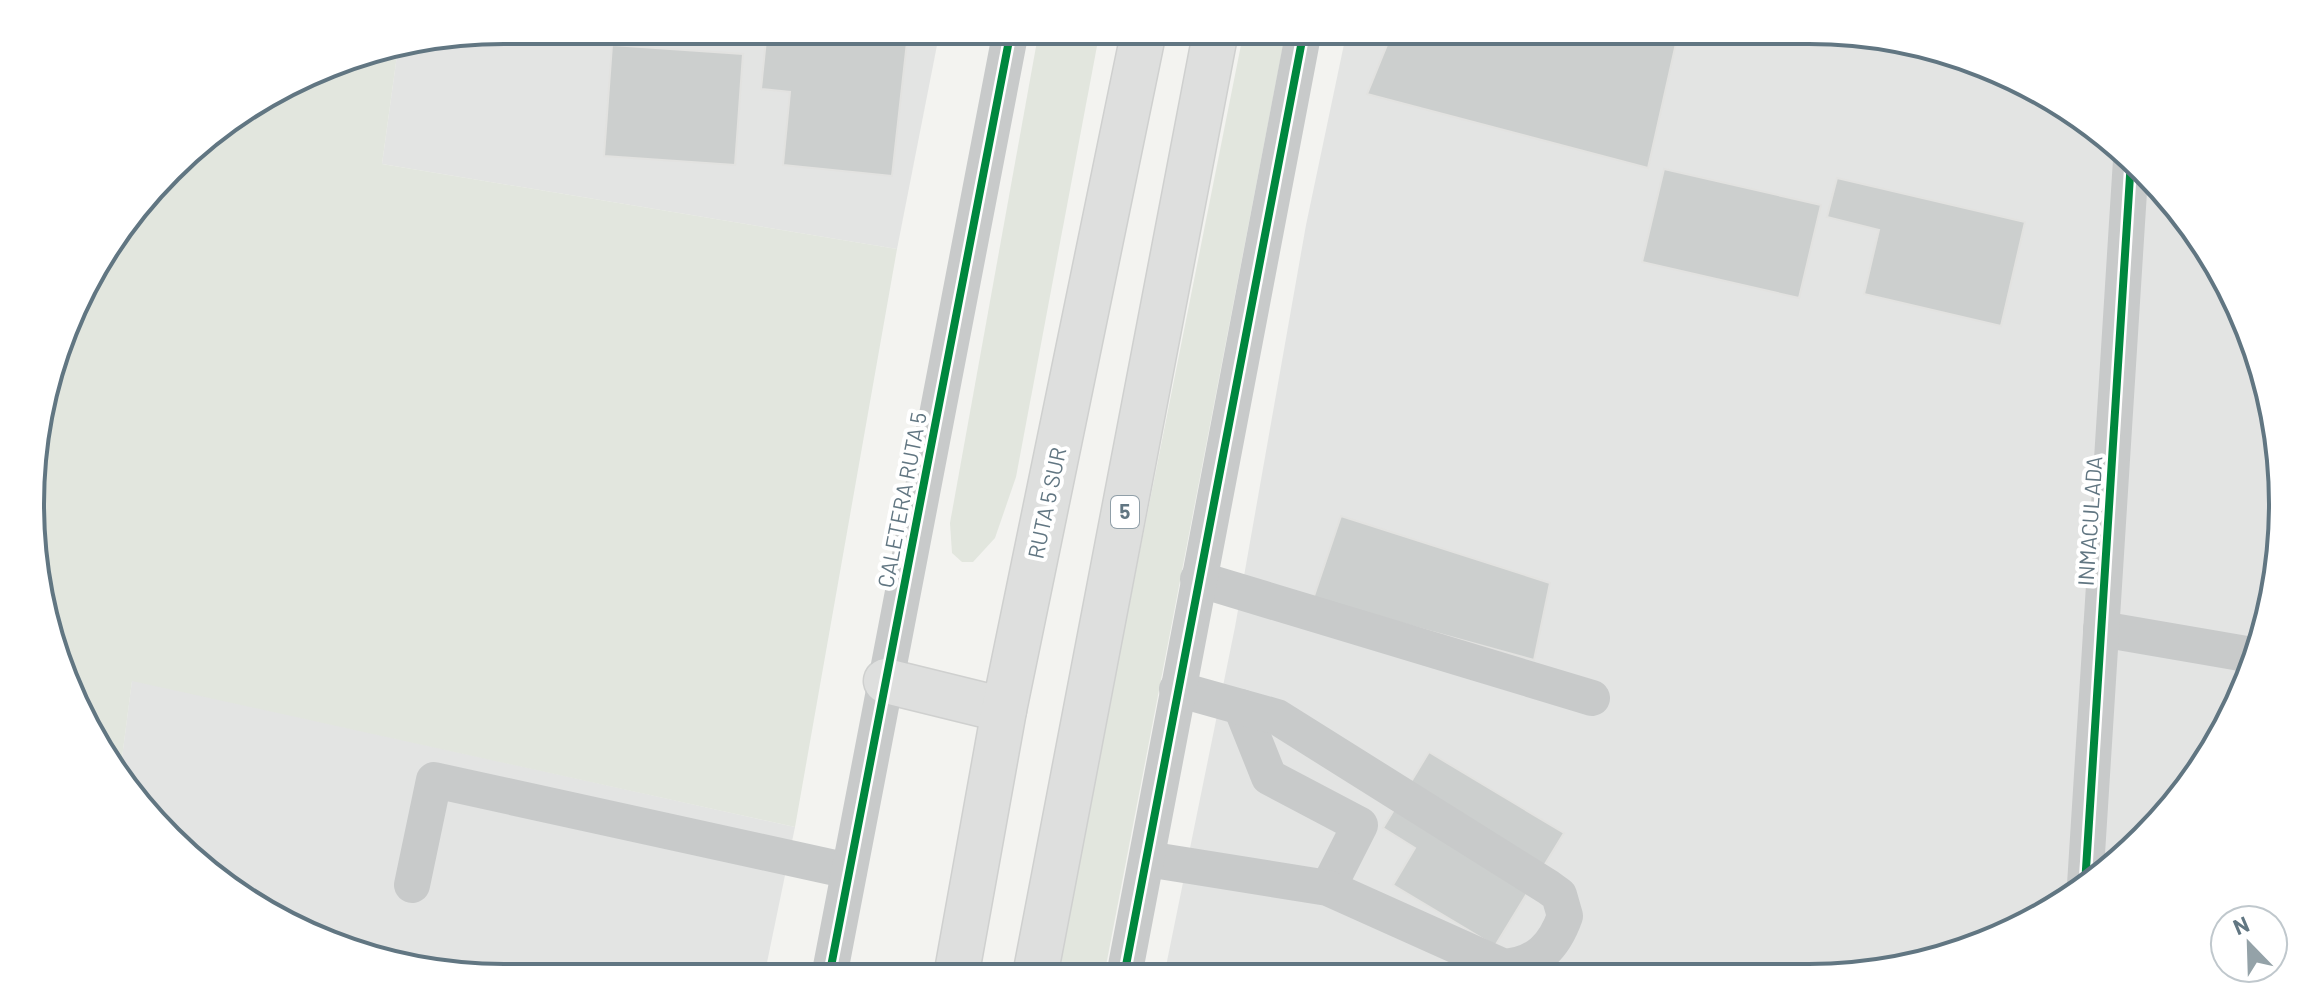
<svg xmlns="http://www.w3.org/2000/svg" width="2313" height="1008" font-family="Barlow,sans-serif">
<rect width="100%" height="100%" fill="#f3f3f0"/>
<!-- built -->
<g fill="#e3e4e3">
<polygon points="504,30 940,30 897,249 382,164 398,48"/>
<polygon points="1347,30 1809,30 1962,55 2122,148 2234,295 2282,473 2258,657 2203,768 2121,861 2018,929 1871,974 1164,976 1235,627 1306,225"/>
<polygon points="132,680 795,827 764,977 504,978 351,953 192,861 120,773"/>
</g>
<!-- green -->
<g fill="#e2e6de">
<polygon points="1039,30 1100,30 1016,477 995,538 973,562 962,562 952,553 950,523"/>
<polygon points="1244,30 1286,30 1104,976 1055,976"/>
<polygon points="398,48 382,164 897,249 795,827 132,681 120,773 93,741 34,566 39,412 93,267 192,147 351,55"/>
</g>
<!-- building -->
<g fill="#cccfce" stroke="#e2e2e0" stroke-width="2">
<polygon points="767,30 908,33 892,176 783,165 790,92 761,89"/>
<polygon points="1393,30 1679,30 1648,168 1367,94"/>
<polygon points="612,45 743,54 735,165 604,156"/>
<polygon points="1664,169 1821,205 1799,298 1642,262"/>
<polygon points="1837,178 2025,222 2001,326 1864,294 1879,230 1827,217"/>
<polygon points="1341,516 1550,583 1534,660 1313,599"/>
<polygon points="1429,752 1564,833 1495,946 1393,885 1415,848 1383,828"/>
</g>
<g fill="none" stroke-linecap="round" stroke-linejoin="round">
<defs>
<g id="highway">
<polyline points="886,681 1004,710"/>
<polyline points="1035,976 1216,30"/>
<polyline points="956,977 1004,710 1144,30"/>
</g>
</defs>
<!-- highway casing -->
<use href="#highway" stroke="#cfd0cf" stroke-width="47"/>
<!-- minor -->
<g stroke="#c8caca" stroke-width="36">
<polyline points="1198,579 1592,698"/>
<polyline points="2101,629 2258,656"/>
<polyline points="1241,707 1269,777 1360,825 1328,888"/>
<path d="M1147,859L1328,888L1504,967C1537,964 1554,947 1565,916L1559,895L1548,887L1277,717L1177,689"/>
<polyline points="412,885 434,780 849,871"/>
<polyline points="2085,885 2131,160"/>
<polyline points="1124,976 1304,30"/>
<polyline points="829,977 1011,30"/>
</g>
<!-- highway -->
<use href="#highway" stroke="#dedfde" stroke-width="44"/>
<defs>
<g id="cycleway">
<polyline points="2085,885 2131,160"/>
<polyline points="1124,976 1304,30"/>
<polyline points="829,977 1011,30"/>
</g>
</defs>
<!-- cycleway casing -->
<use href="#cycleway" stroke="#fff" stroke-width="13"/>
<!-- cycleway -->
<use href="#cycleway" stroke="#00873e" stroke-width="8"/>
</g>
<g text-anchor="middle" stroke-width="8" stroke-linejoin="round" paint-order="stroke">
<!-- shield labels -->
<rect fill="#fff" stroke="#909fa8" stroke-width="2" x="1111" y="496" width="28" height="32" rx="6"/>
<g font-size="20" font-weight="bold" fill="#617682">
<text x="1125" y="519">5</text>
</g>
<!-- street labels -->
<g font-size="22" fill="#617682" stroke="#fff">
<text transform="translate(902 500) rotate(-79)" y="8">CALETERA RUTA 5</text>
<text transform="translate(1047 503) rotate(-78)" y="8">RUTA 5 SUR</text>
<text transform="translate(2090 521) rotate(-86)" y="8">INMACULADA</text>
</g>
</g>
<!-- crop -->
<path d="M0 0H2313V1008H0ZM504 44H1809A460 460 0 0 1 2269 504V504A460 460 0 0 1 1809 964H504A460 460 0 0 1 44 504V504A460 460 0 0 1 504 44Z" fill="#fff" fill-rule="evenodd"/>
<path fill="none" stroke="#617682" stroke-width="4" d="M504 44H1809A460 460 0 0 1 2269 504V504A460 460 0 0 1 1809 964H504A460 460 0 0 1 44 504V504A460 460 0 0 1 504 44Z"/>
<!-- north arrow -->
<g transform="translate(2249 944) rotate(337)"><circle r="38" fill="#ffffff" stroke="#c0c8cd" stroke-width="2"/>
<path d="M0-6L14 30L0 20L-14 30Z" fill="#94a2a8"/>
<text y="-12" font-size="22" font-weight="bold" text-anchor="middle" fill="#617682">N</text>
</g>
</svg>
